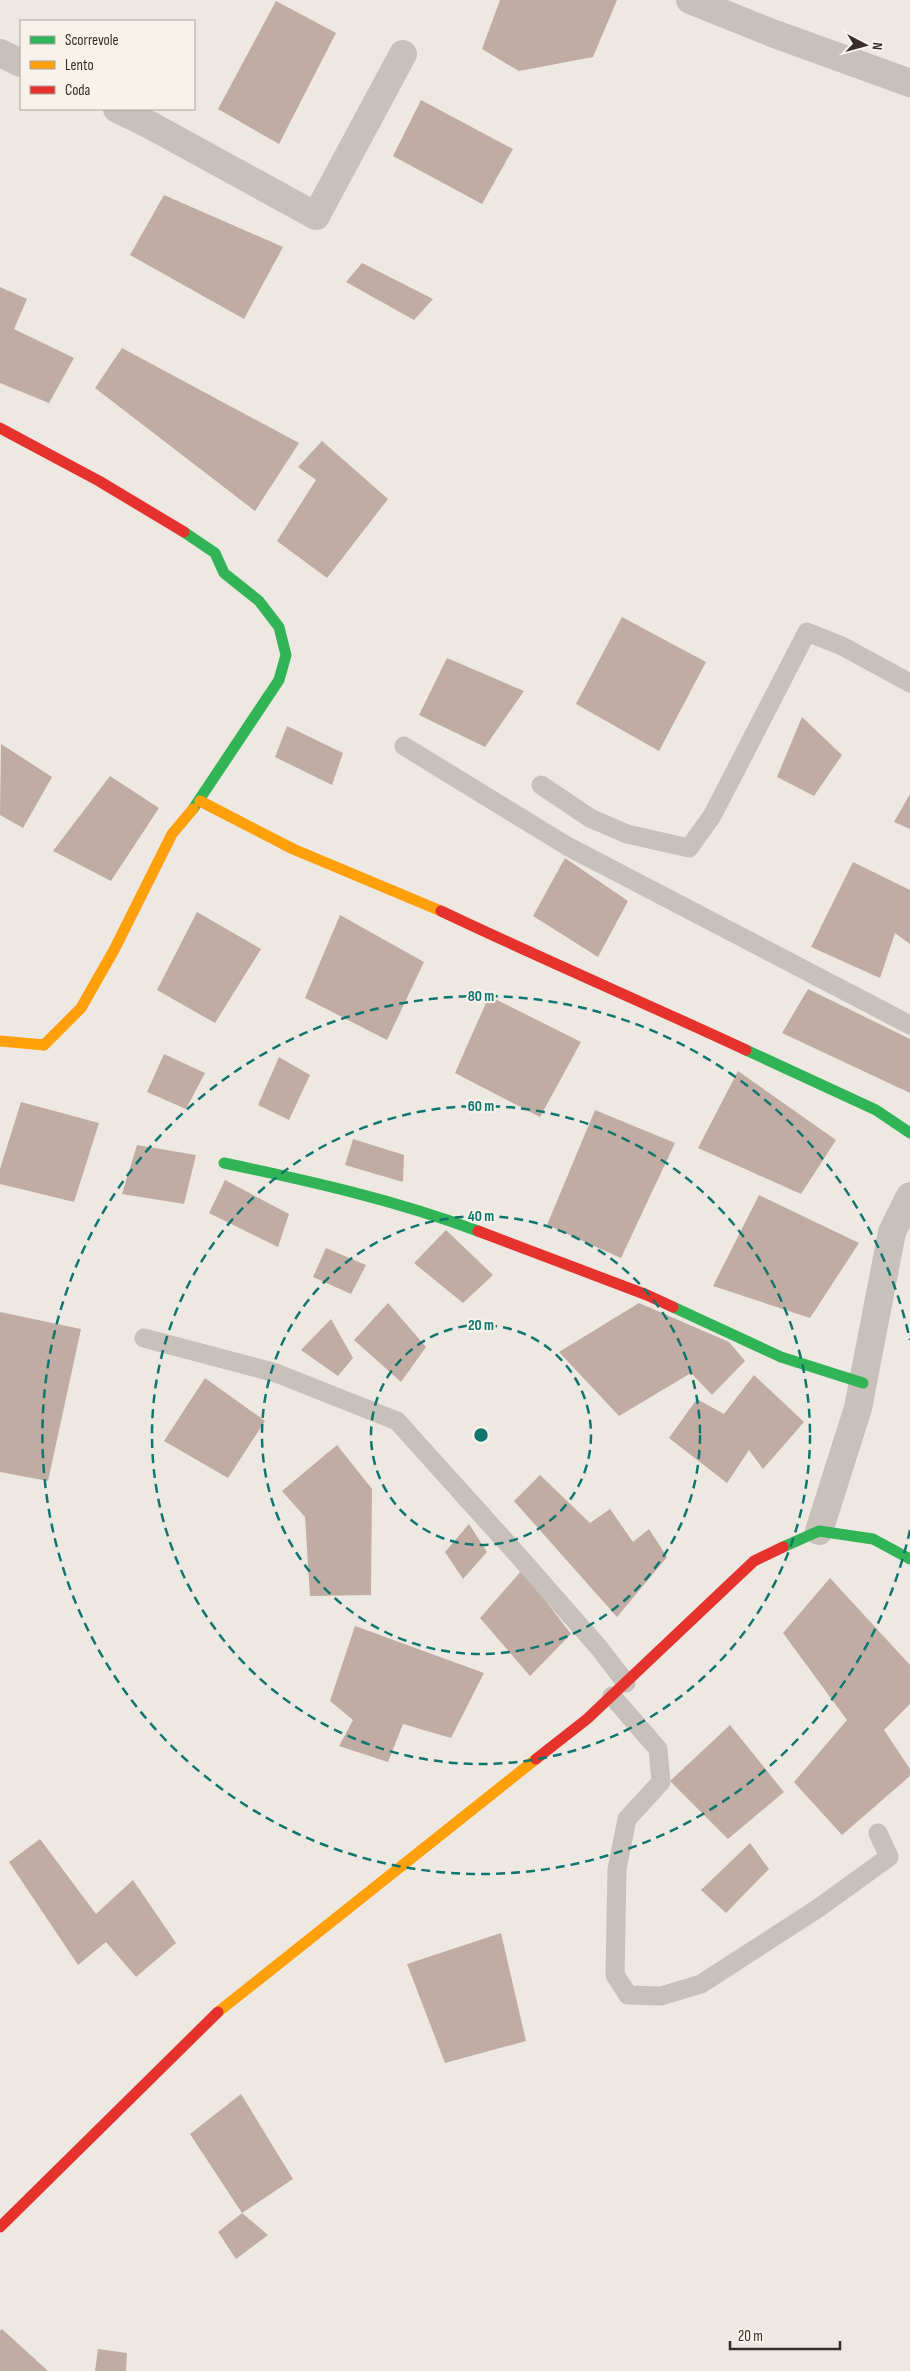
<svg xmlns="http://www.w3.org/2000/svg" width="910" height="2371" font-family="'Sofia Sans Condensed',sans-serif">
<rect width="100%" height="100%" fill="#eee8e2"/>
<!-- building -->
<g fill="#c1aca4">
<polygon points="500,0 617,0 593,57 519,71 482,49"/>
<polygon points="276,1 336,33 279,144 218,109"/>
<polygon points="421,100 513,149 482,204 393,156"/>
<polygon points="164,195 283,247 244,319 130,255"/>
<polygon points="362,263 433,299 414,320 346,282"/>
<polygon points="0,287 27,299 14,329 74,358 49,403 0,383"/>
<polygon points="122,348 299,443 255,511 95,388"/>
<polygon points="322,441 388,499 327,578 277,541 316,480 298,467"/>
<polygon points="622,617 706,662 659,751 576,704"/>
<polygon points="447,658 524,691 485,747 419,715"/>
<polygon points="802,717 842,755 814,796 777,777"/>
<polygon points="287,726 343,753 332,785 275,757"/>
<polygon points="1,744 52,777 23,828 0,815"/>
<polygon points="110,776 159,808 111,881 53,851"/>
<polygon points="910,794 910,829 894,822"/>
<polygon points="565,858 628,901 598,957 533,916"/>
<polygon points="853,862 910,890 910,944 895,933 880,978 811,947"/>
<polygon points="197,912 261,949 215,1023 157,990"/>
<polygon points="340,915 424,962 387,1040 305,998"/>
<polygon points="808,989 910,1039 910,1093 782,1033"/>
<polygon points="489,996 581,1042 540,1117 455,1073"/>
<polygon points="164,1054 205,1073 186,1109 147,1092"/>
<polygon points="279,1057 310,1075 289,1120 258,1105"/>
<polygon points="738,1071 836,1140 801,1194 698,1148"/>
<polygon points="21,1102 99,1123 74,1202 0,1184 0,1169"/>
<polygon points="595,1110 675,1143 621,1258 547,1225"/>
<polygon points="353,1139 404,1155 403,1182 345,1165"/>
<polygon points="137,1145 196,1155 184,1204 122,1194"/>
<polygon points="225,1180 289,1214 278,1247 209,1213"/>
<polygon points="759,1195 859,1243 810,1318 713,1286"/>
<polygon points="446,1230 493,1275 463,1303 414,1263"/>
<polygon points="326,1248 366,1265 351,1294 313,1277"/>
<polygon points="388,1303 426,1347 401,1382 354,1340"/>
<polygon points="639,1303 729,1342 745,1361 712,1395 691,1373 619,1416 559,1352"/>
<polygon points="0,1312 81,1329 48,1481 0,1472"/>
<polygon points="331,1319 353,1358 338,1376 301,1350"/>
<polygon points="754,1375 804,1422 763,1469 749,1450 727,1483 669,1438 697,1399 724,1414"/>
<polygon points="205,1378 265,1421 228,1478 164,1441"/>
<polygon points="337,1445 372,1489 371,1595 310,1596 305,1517 282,1491"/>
<polygon points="540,1475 590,1523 610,1509 633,1542 649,1529 667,1557 617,1617 514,1501"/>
<polygon points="469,1524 487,1552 463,1579 445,1552"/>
<polygon points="522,1570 571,1634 530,1676 480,1618"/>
<polygon points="830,1578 910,1665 910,1704 884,1730 910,1769 910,1776 842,1835 794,1782 847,1720 783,1633"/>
<polygon points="355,1626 484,1673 451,1738 403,1724 388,1762 339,1746 353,1720 330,1701"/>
<polygon points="730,1725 784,1792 728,1839 670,1781"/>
<polygon points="40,1839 96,1914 133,1880 176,1943 136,1977 106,1942 78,1965 9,1862"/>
<polygon points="750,1843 769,1869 726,1913 701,1890"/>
<polygon points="501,1933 526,2041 445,2063 407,1964"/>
<polygon points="241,2094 293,2179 242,2213 190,2134"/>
<polygon points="242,2213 268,2235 236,2259 218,2232"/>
<polygon points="2,2329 48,2371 0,2371 0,2331"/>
<polygon points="98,2349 127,2353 126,2371 95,2371"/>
</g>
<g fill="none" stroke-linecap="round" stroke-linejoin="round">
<!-- lane -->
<g stroke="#c7c0bb" stroke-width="19">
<polyline points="404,746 567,846 910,1025"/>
<polyline points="541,785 590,818 627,834 689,848 712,816 807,632 842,646 910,683"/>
<polyline points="144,1338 276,1373 397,1421 516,1553 600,1649 626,1683"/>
<polyline points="612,1696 658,1749 661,1782 627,1819 617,1869 615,1975 628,1995 661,1996 701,1984 817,1909 889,1857 878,1833"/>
</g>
<!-- street -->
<g stroke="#c7c0bb" stroke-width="28">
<polyline points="690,0 772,33 910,83"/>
<polyline points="0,53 21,63"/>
<polyline points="117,109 150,125 316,216 403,54"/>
<polyline points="819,1531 858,1408 892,1232 910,1196"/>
</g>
<!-- fast -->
<g stroke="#30b455" stroke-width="11">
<polyline points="184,532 215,553 224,573 259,601 279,627 286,655 279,680 193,809"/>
<polyline points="746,1050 876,1110 910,1133"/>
<path d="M224,1163C310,1181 395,1200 478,1231"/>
<polyline points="673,1307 781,1357 863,1383"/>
<polyline points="783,1547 819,1531 873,1539 910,1559"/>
</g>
<!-- slow -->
<g stroke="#ff9f0a" stroke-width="11">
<polyline points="200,801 293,849 441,911"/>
<polyline points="0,1041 44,1045 81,1008 114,950 172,834 193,809"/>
<polyline points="218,2012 536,1759"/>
</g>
<!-- jam -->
<g stroke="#e5322d" stroke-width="11">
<polyline points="0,428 99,481 184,532"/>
<path d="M441,911C542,959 645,1003 746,1050"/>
<polyline points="478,1231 647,1295 673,1307"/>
<polyline points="536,1759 587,1719 754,1561 783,1547"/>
<polyline points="0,2227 218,2012"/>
</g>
</g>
<!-- distance rings -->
<g fill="none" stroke="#0f766e" stroke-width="2.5" stroke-dasharray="9 6">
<circle cx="481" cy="1435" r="110"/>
<circle cx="481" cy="1435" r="219"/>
<circle cx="481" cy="1435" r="329"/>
<path d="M910 1530A439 439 0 1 1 910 1340"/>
</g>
<circle cx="481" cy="1435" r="8" fill="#0f766e" stroke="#f9f2ea" stroke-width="2.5"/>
<g font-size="15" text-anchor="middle" font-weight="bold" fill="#0f766e" stroke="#f9f2ea" stroke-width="4.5" stroke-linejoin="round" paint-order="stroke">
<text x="481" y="1001">80 m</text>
<text x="481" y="1111">60 m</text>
<text x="481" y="1221">40 m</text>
<text x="481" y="1330">20 m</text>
</g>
<!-- legend -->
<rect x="20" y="20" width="175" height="90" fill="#f9f2ea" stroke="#aba39d"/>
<rect x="30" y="36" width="25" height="8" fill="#30b455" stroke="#aba39d"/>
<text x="65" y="45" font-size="15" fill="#372d29">Scorrevole</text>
<rect x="30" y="61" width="25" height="8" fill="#ff9f0a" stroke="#aba39d"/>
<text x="65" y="70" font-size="15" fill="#372d29">Lento</text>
<rect x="30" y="86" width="25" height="8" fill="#e5322d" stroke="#aba39d"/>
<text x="65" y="95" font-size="15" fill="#372d29">Coda</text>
<!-- north arrow -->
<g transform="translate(865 45) rotate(96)" stroke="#f9f2ea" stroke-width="4" paint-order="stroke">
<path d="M0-4L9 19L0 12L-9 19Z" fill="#372d29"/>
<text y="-8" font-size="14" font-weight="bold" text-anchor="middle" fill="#372d29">N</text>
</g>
<!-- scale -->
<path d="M730 2341v8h110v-8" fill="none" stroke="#372d29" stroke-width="2.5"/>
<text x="738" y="2341" font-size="15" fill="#372d29" stroke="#f9f2ea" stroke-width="4" paint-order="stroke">20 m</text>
</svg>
